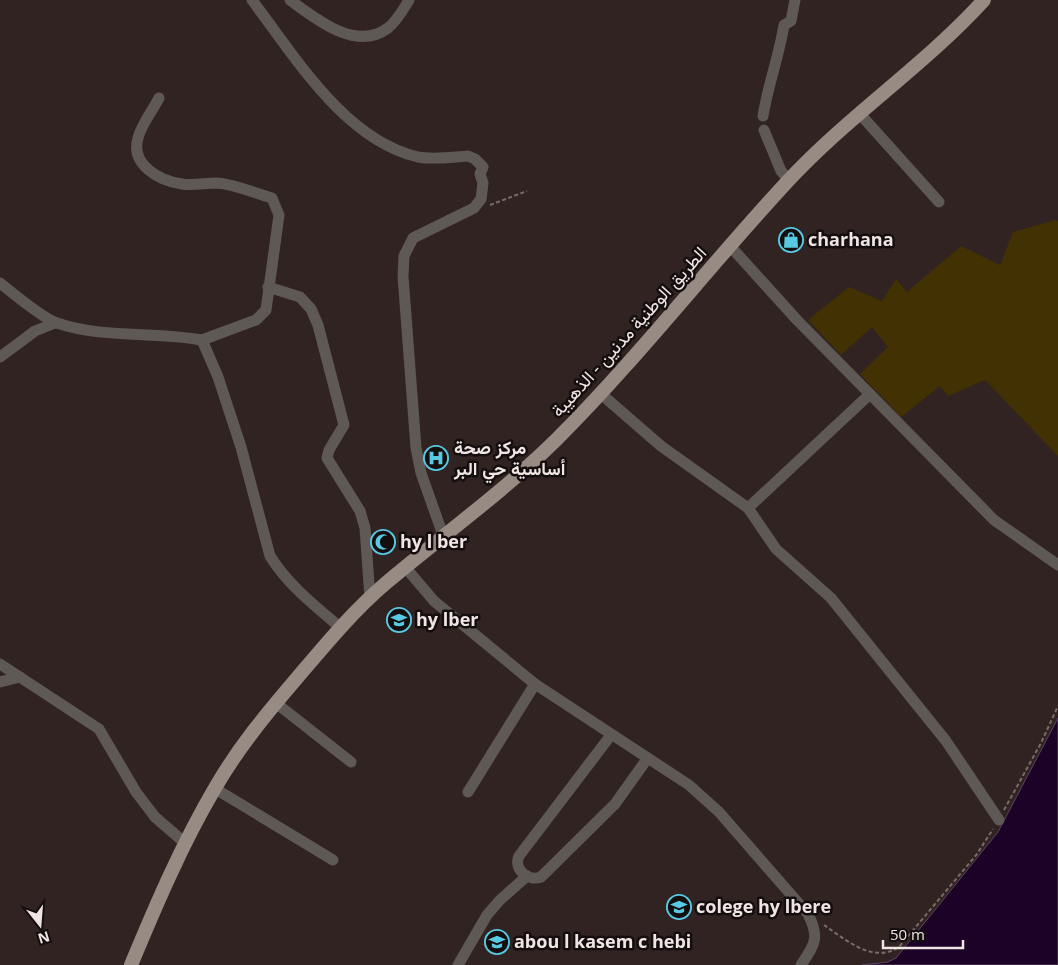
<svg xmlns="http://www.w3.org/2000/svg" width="1058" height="965" font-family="'Open Sans',Vazirmatn,sans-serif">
<rect width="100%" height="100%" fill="#312322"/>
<!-- green -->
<polygon fill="#423102" points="1055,220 1058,221 1058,456 985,380 948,396 940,386 901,417 860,374 888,347 872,327 841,355 808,320 849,287 882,301 896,279 907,292 961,246 1000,265 1013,232"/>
<!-- water -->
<polygon fill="#1b0226" stroke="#5b465f" points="1058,718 1058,965 862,965 888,962 896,958 998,832"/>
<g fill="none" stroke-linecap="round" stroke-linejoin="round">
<!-- path -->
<g stroke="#796c6b" stroke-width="2" stroke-dasharray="4 2.5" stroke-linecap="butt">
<polyline points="490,205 527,191"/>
<polyline points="1004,810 1041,743 1058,706"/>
<path d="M824,925C846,940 873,964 899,947L977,854L993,829"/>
</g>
<!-- minor -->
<g stroke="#5f5956" stroke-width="11">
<path d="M252,0C295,57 345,140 418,157C434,160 452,157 468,156L475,159L483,167L480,174L483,183L481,199L474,208L413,238L404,256L403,276L416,448L421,473L443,535"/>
<path d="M290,0C316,19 356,52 388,28C397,21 403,10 409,0"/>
<path d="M159,98C153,110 141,125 138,138C130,165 160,181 182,184C193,186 205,183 216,183C235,184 254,193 272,198L279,215L266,310L256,320L202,340"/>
<polyline points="860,114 939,202"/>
<path d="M763,116C768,85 779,56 784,25L791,21L795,0"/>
<polyline points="764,130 781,171 789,180"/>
<polyline points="731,247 797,320 994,520 1058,565"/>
<path d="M0,283C14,294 42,318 57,323C104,339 155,331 202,340L218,377L241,447L270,556C288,585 315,606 341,628"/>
<polyline points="268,287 300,297 311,309 318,325 344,425 329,450 327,458 360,511 365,528 370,598"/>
<polyline points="0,357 35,331 55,323"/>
<polyline points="600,393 661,446 748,508 776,549 831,598 946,741 999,820"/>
<polyline points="748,508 870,394"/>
<path d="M406,568L434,601L535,684L689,785L719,812L808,914C820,938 815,944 801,965"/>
<polyline points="0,664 99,729 136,792 155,817 185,843"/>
<polyline points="0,682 20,677"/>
<polyline points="276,703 351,762"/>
<path d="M611,735L519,856C513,869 528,882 541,877L615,804L647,759"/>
<polyline points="214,788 333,860"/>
<polyline points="468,792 535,684"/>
<polyline points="458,965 487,915 500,900 527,876"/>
</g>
<!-- major -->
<path stroke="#978b84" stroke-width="14" d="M131,965C156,905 182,844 215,788C238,748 267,713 297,678C325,645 353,611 386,583C443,535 503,492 556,440C638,358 709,266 787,182C848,116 924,66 984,0"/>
</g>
<!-- icons -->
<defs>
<symbol id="shop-ring" viewBox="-11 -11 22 22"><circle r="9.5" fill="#140e0e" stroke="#58c9e3" stroke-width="1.5"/><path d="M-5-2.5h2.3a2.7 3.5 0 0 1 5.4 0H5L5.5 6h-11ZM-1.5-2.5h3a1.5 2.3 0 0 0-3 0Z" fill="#58c9e3"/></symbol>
<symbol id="hospital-ring" viewBox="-11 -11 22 22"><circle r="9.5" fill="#140e0e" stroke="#58c9e3" stroke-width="1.5"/><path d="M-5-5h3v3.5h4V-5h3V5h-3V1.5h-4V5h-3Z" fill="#58c9e3"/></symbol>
<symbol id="mosque-ring" viewBox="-11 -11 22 22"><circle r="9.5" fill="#140e0e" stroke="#58c9e3" stroke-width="1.5"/><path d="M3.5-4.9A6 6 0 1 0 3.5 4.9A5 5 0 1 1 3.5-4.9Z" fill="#58c9e3"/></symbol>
<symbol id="school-ring" viewBox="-11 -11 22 22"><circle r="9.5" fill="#140e0e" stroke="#58c9e3" stroke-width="1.5"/><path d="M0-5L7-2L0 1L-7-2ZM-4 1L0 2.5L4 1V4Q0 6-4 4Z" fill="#58c9e3"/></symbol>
<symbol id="university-ring" viewBox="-11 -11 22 22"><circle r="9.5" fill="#140e0e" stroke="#58c9e3" stroke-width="1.5"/><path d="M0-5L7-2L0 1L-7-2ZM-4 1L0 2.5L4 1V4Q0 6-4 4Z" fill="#58c9e3"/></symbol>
</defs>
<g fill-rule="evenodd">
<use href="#shop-ring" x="777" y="226" width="28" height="28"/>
<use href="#hospital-ring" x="422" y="444" width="28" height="28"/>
<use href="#mosque-ring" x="369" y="528" width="28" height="28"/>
<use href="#school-ring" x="385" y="606" width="28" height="28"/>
<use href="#university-ring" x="665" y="893" width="28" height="28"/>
<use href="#university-ring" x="483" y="928" width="28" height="28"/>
</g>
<g text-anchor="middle" stroke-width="5" stroke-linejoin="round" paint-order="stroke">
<!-- poi labels -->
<g font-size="18" font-weight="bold" fill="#efe5e4" stroke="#140e0e" text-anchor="start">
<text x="808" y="246">charhana</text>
<text x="454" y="454">مركز صحة<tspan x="454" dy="21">أساسية حي البر</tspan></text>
<text x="400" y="548">hy l ber</text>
<text x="416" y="626">hy lber</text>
<text x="696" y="913">colege hy lbere</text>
<text x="514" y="948">abou l kasem c hebi</text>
</g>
<!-- street labels -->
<g font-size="18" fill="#efe5e4" stroke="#140e0e">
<text transform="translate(629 332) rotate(-48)" y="6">الطريق الوطنية مدنين - الذهيبة</text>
</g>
</g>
<!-- north arrow -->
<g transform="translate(40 925) rotate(163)" stroke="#140e0e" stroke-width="4" paint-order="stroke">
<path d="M0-4L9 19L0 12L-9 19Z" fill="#efe5e4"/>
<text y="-8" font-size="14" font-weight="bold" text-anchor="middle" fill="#efe5e4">N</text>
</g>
<!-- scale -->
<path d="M883 940v8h80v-8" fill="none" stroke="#efe5e4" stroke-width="2.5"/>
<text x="890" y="940" font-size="15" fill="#efe5e4" stroke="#140e0e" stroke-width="4" paint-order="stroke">50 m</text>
</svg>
